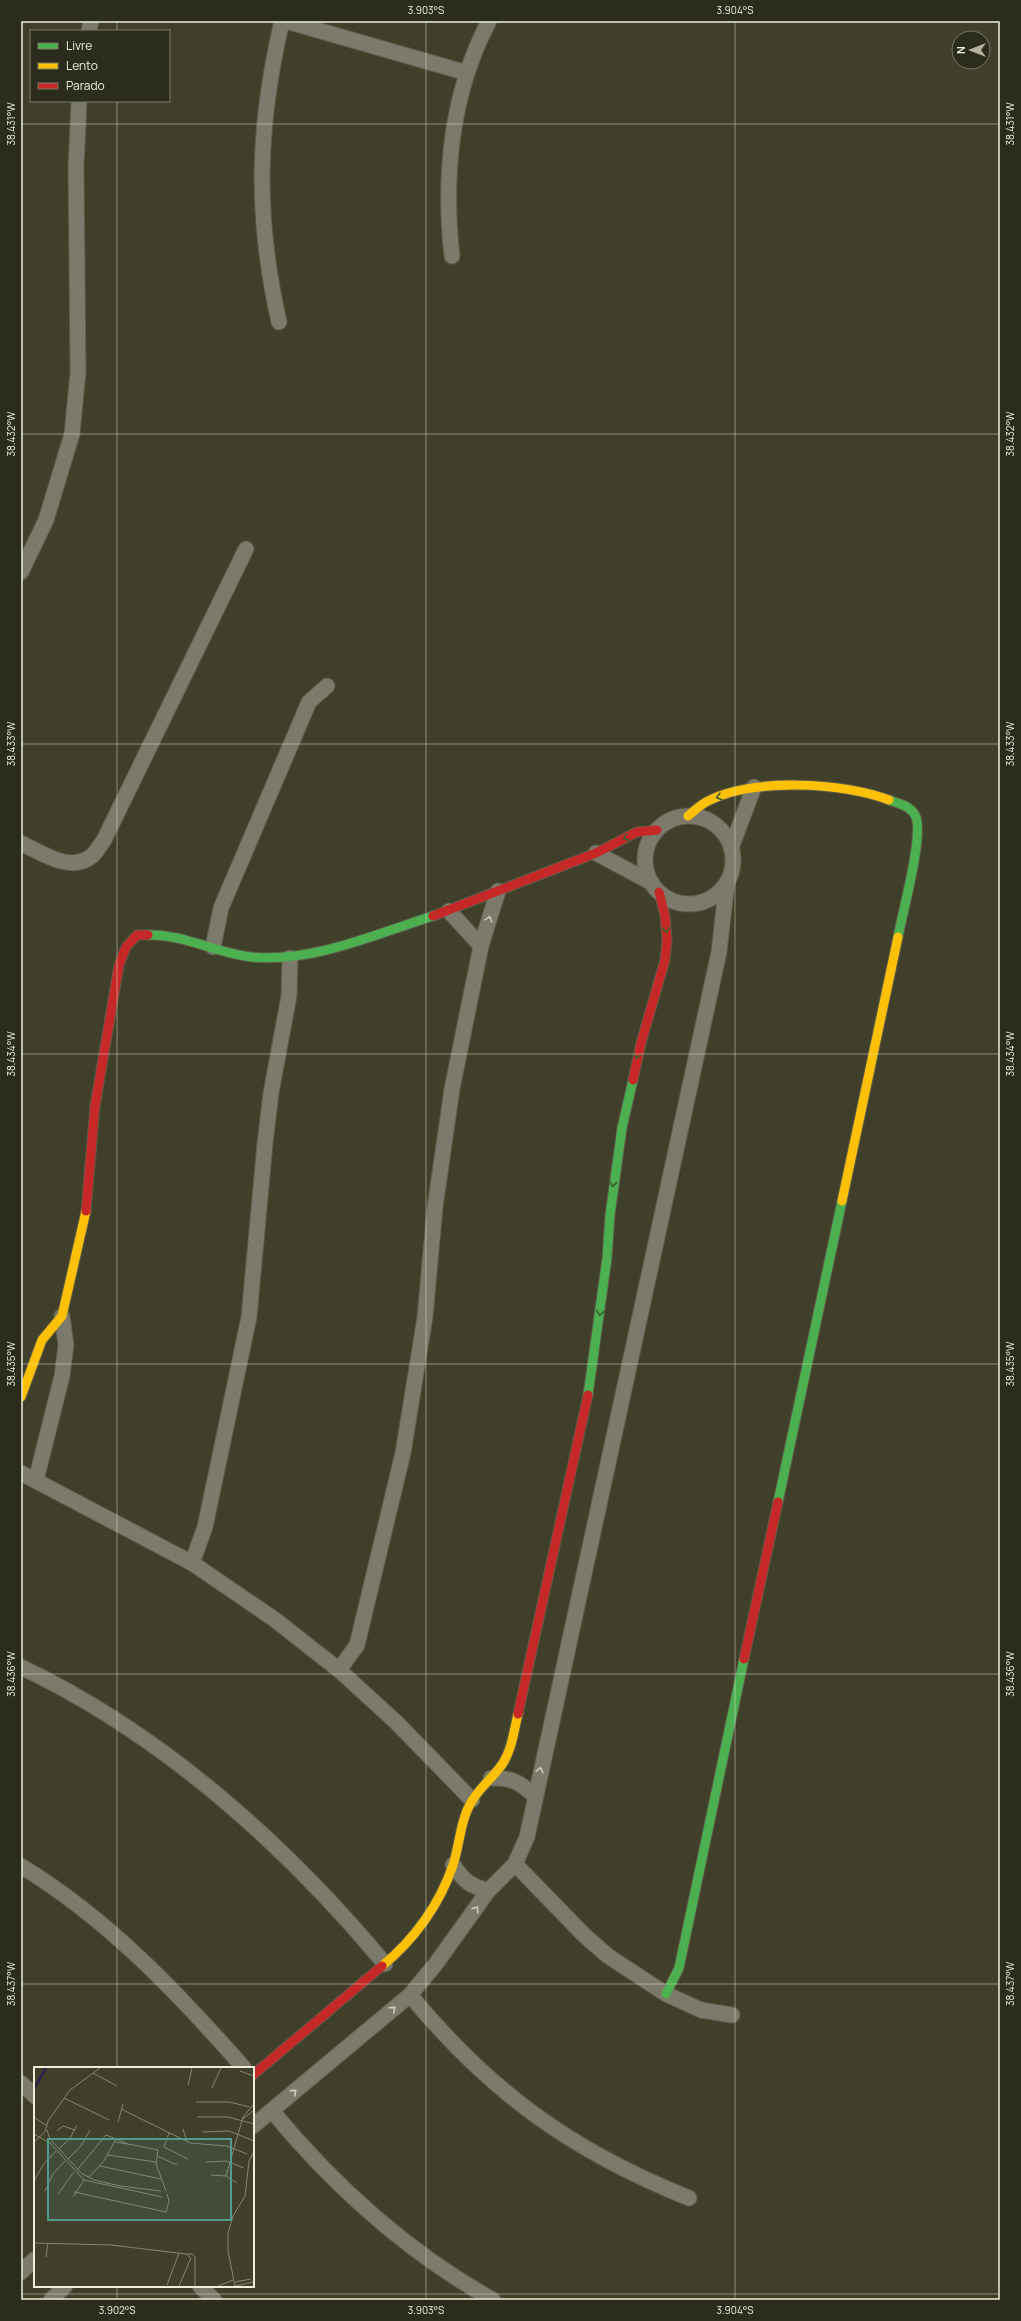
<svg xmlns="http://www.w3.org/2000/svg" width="1021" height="2321" font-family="Manrope,sans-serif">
<rect width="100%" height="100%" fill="#403f2a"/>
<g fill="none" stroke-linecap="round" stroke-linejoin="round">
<defs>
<g id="street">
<polyline points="286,21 467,73"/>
<polyline points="89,31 91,21"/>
<path d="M452,256C443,177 451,93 489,21"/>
<path d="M279,322C255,215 257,128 282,21"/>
<polyline points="21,572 46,520 72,434 78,372 76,166 79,101"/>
<circle cx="689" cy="860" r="44"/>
<path d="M21,843C42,853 71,874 93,855C97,851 101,844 104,840L246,549"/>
<polyline points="731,848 754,787"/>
<polyline points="596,853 652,883"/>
<polyline points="449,911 481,946"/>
<polyline points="213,947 221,908 309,702 327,686"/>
<polyline points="21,1473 192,1563 274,1619 339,1670 396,1722 472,1800"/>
<polyline points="36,1480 62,1376 66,1345 62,1316"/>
<polyline points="192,1563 205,1527 249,1317 265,1143 271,1093 289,996 290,958"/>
<path d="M21,1667C162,1734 286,1845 385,1964"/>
<polyline points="339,1670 357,1645 403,1453 425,1317 435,1207 452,1089 481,946 498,891"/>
<path d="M491,1778C513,1778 519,1782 535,1796"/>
<polyline points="515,1864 584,1935 608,1956 666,1994 701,2010 732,2015"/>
<path d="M453,1865C465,1882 469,1885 488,1891"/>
<path d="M21,1866C108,1919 177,1992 244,2068"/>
<path d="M410,1995C490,2092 572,2151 689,2198"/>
<polyline points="21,2083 35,2096"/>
<path d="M272,2111C335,2187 407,2252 493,2300"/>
<polyline points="253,2126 410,1995 435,1965 488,1891 515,1864 527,1837 719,952 727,882"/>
<polyline points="21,2272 35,2259"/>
<polyline points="200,2286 214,2300"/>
<polyline points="51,2300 65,2286"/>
</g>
<g id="fast">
<path d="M889,800C898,803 910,806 915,815C925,832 902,914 898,937"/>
<path d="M148,935C183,934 216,953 251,957C312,963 376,934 433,916"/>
<polyline points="588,1395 607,1258 610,1215 622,1128 633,1080"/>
<polyline points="778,1502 842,1201"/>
<polyline points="666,1994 679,1968 744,1659"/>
</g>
<g id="slow">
<path d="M688,816C694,811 700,805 708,801C752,778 843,782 889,800"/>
<polyline points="842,1201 898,937"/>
<polyline points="21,1397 42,1340 62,1316 86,1211"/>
<path d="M382,1966C414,1940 440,1904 453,1865C460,1844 460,1820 472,1801C480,1787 494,1777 503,1763C512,1749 514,1730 518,1714"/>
</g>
<g id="jam">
<polyline points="433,916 596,853 637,832 657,830"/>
<polyline points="633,1080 641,1043 665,960 667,940 665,916 659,892"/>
<polyline points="86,1211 95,1106 119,965 126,947 137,935 148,935"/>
<polyline points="744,1659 778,1502"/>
<polyline points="518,1714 588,1395"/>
<polyline points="253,2075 382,1966"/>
</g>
</defs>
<!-- street casing -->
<use href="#street" stroke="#5d5c4a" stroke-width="17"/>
<!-- fast casing -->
<use href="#fast" stroke="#5d5c4a" stroke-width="11"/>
<!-- slow casing -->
<use href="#slow" stroke="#5d5c4a" stroke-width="11"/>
<!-- jam casing -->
<use href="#jam" stroke="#5d5c4a" stroke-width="11"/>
<!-- street -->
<use href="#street" stroke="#7b7a6b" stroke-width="15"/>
<!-- fast -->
<use href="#fast" stroke="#4caf50" stroke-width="9"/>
<!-- slow -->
<use href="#slow" stroke="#ffc107" stroke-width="9"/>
<!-- jam -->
<use href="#jam" stroke="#c62828" stroke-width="9"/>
</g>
<!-- one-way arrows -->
<defs><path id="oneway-chevron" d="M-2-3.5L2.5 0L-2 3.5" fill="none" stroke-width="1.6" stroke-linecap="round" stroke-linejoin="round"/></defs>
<g stroke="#396031">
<use href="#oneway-chevron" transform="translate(719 797) rotate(164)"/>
<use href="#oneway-chevron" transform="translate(626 838) rotate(153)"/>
<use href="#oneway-chevron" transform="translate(666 930) rotate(84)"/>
<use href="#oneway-chevron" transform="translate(637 1056) rotate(104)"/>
<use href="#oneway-chevron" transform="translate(613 1184) rotate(96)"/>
<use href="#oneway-chevron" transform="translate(600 1313) rotate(98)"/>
</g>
<g stroke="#ccccb9">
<use href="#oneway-chevron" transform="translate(489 919) rotate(-73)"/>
<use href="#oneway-chevron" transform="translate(540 1770) rotate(-77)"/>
<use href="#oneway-chevron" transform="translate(476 1909) rotate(-55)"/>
<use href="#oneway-chevron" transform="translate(393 2009) rotate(-40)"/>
<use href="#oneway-chevron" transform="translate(294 2092) rotate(-40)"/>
</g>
<!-- ticks -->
<path fill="none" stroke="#eeefda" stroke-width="1" stroke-opacity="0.45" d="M117,21V31M426,21V2300M735,21V2300M117,101V2068M21,124H1000M21,434H1000M21,744H1000M21,1054H1000M21,1364H1000M21,1674H1000M21,1984H1000M117,2286V2300M21,2294H1000"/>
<!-- overview -->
<g transform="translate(34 2067)">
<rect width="220" height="220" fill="#403f2a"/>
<path fill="none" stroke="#291e51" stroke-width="2" d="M0,22L12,1"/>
<path fill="none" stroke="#868570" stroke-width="1" d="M206,4L220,9M59,6L83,19M154,18L158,1M178,21L187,1M30,31L75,53M162,35H195L216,40M87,42L156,76L193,79L213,87M0,50L13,59M163,50H194L220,57M209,52L220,43M84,55L89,37M149,62L153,75M13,63L16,72L47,106L60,113L86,119L127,124M23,64L29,59L41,63M168,65L195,64L220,74M135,66L130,80L154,92M0,67L16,76L50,113L128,130M0,75L11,65L14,54L36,23L66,1M81,75L93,77M25,82L36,71L43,58M74,88L122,95M123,89L143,98M34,92L47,79L56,63M172,95L192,94L210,101M66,99L127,112M43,103L72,68L94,77L124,83L122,97L132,124M177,108L192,109L203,116M192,109L209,50L220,37M55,110L70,94L82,72M0,114L9,98L22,84M11,124L19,107L31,94M40,125L132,145L135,134L133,127M24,127L40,105M39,130L50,113M0,176L77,178L152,187L157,191L145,219M152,187H158L161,190V219M12,190L14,176M201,215L217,212M133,218L145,186M184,219L199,213M201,219L194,184V166L199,149L211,129L215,94L220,84M201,219L219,215"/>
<path fill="#529a8e" fill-opacity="0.15" stroke="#529a8e" stroke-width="2" d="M14,72H197V153H14Z"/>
<rect width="220" height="220" fill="none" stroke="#eeefda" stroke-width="2"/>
</g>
<!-- border -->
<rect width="1021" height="2321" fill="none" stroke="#2c2c1c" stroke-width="44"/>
<!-- legend -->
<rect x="30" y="30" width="140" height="72" fill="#2c2c1c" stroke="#7a7a68"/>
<rect x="38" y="43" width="20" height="6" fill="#4caf50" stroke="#7a7a68"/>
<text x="66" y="50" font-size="12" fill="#eeefda">Livre</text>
<rect x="38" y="63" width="20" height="6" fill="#ffc107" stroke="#7a7a68"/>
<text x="66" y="70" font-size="12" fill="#eeefda">Lento</text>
<rect x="38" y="83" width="20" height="6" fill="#c62828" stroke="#7a7a68"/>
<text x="66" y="90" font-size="12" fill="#eeefda">Parado</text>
<!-- north arrow -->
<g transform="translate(971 50) rotate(270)"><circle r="19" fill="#2c2c1c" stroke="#7a7a68"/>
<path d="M0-3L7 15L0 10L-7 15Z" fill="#b1b19c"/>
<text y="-6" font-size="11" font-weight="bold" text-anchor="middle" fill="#eeefda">N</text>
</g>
<rect x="22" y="22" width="977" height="2277" fill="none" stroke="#eeefda" stroke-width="1.5"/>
<g font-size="10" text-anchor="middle" fill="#eeefda">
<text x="426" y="14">3.903°S</text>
<text x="735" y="14">3.904°S</text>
<text transform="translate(1010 124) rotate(-90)" y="4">38.431°W</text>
<text transform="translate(11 124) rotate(-90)" y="4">38.431°W</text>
<text transform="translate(1010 434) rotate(-90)" y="4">38.432°W</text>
<text transform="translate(11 434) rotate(-90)" y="4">38.432°W</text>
<text transform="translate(1010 744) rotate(-90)" y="4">38.433°W</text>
<text transform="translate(11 744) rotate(-90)" y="4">38.433°W</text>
<text transform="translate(11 1054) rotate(-90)" y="4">38.434°W</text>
<text transform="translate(1010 1054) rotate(-90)" y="4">38.434°W</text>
<text transform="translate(11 1364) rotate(-90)" y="4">38.435°W</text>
<text transform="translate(1010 1364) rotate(-90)" y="4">38.435°W</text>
<text transform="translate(11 1674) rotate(-90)" y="4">38.436°W</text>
<text transform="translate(1010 1674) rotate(-90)" y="4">38.436°W</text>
<text transform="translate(11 1984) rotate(-90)" y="4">38.437°W</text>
<text transform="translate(1010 1984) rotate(-90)" y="4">38.437°W</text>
<text x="117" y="2314">3.902°S</text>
<text x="426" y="2314">3.903°S</text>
<text x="735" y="2314">3.904°S</text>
</g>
</svg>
